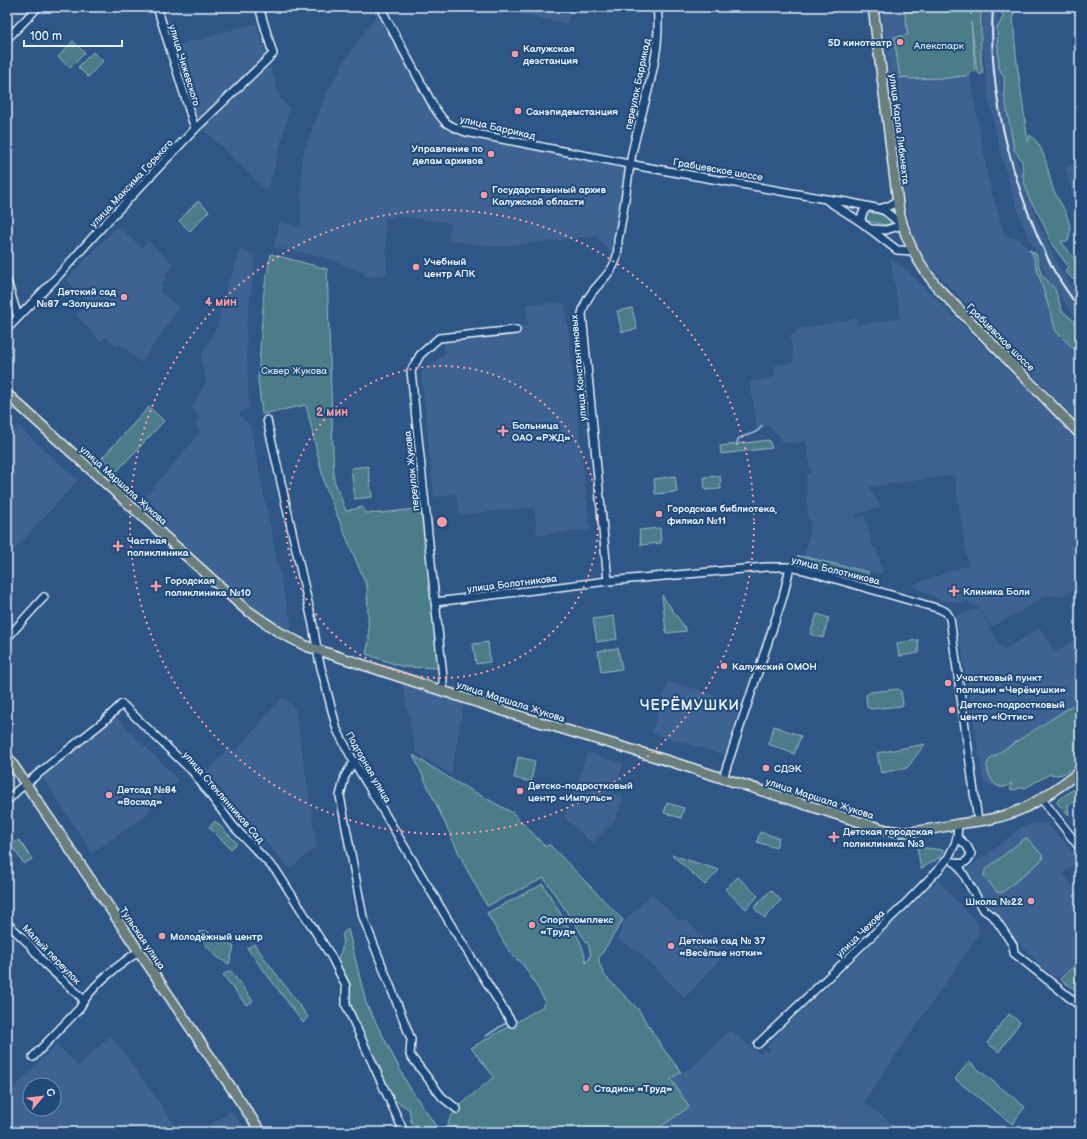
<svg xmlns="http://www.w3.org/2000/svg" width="1087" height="1139" font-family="'Balsamiq Sans',sans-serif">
<rect width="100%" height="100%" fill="#2e5686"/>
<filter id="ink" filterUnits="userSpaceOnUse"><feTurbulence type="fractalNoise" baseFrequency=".025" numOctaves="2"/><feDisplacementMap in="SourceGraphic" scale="8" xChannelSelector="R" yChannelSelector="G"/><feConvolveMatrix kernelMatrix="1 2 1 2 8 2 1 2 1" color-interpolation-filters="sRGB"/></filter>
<g filter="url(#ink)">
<!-- built -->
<g fill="#3e6492" fill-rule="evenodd">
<polygon points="509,7 572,7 570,10 567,24 508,11"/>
<polygon points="881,7 971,7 970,26 975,69 970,75 988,179 1005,236 1020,239 1031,253 1056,331 1080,355 1080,424 931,267 925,258 912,233 905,198"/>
<polygon points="984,7 998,7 997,32 1002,93 1015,152 1035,215 1059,267 1080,299 1080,325 1046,275 1021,220 1001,156 988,95 982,32"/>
<polygon points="379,12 430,109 445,127 467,136 624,167 626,170 615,237 614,256 596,236 497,247 448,240 451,223 398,216 385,219 387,275 368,277 364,273 327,258 280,248 273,249 280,222 301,228 302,156 325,97 345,60"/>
<polygon points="256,23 281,100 290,108 272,177 267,191 205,131 198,119 176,46"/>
<polygon points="1080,163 1080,213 1073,197 1065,166"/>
<polygon points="118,226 142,248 148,241 174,265 164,275 166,278 160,285 163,287 159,291 179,308 141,363 120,344 117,347 106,337 101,342 76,315 88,303 66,280"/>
<polygon points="241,250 254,255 254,267 246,330 249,407 239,415 250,425 281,580 292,626 288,631 248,603 193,553 140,503 200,433 196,424 199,416 192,407 206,383 201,356 217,327 226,289"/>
<polygon points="890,258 908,271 1080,442 1080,585 1065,595 1045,596 1009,618 991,627 979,608 970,604 968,601 960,603 940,600 912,585 968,565 954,475 869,487 881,508 855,514 856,518 865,516 873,548 876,547 882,573 877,574 804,556 808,541 811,521 808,520 806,475 811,473 806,441 783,444 778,434 767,426 757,428 750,382 775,377 774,366 794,362 790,335 796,334 795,330 856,318 857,325 900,318 901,321"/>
<polygon points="565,303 590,530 537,535 534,507 460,515 456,494 434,497 421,372 446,353 442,336 528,326 526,304"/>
<polygon points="18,426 78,480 7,558 7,437"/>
<polygon points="979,609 1001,648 1007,648 1040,628 1055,652 1080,636 1080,745 1004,789 984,783 956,615"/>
<polygon points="402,681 464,702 451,775 416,752"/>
<polygon points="668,682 693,688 741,704 724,755 651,733"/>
<polygon points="283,697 295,708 317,846 290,869 241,815 206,772 229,748 234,753"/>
<polygon points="116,717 178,780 149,810 147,815 92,853 42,777"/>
<polygon points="587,752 623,764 614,793 578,781"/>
<polygon points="586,785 623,797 616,819 592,843 564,817 574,791"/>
<polygon points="1035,823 1047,823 1079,859 1063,874 1080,896 1080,969 1075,963 1060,977 1052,976 1020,944 1001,919 989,908 985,906 965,871 1022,827"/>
<polygon points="938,880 978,924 979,932 976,938 864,1102 903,1132 653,1132 688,1107 671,1079 692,1067 730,1030 760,1054 764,1050 768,1053 771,1050 767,1046 779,1033"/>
<polygon points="652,894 678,920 686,920 723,956 685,998 640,953 618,939 623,922"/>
<path d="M111,1035L180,1132H7V1095L57,1044L78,1066ZM30,1085H54V1109H30Z"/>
<polygon points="231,1111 247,1132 200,1132"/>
</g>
<!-- green -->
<g fill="#4c7d88" stroke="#9ab7c0">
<polygon points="904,7 971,7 971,15 972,7 981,7 981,60 983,73 980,75 977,71 971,22 975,69 970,75 941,79 940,78 910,79 908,77 900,78 894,37 908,35"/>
<path d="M1000,7H1014L1013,17L1016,55L1028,142L1030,135C1046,147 1047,171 1053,189C1058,200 1066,210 1069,222C1071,228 1070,235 1068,241H1061C1068,251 1078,261 1080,272L1074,280L1065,272L1068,266L1053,246L1041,219L1028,196L1023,176L1022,162L1014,149L1004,94V77L999,68L997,28L1003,17Z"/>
<polygon points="73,41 85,53 70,68 58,57"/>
<polygon points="93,52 103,61 88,77 78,67"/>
<polygon points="198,201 209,211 190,231 179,221"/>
<polygon points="869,212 884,215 889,217 890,224 885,225 868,221 865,216"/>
<polygon points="1028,249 1036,254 1041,273 1055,289 1062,311 1077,323 1080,328 1080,355 1056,331 1032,253"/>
<polygon points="271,254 327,269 334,480 346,511 362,507 367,513 381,513 414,509 415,504 422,505 439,668 403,667 366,654 369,640 367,587 325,486 306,405 262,414 258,380 264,290"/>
<polygon points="632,308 637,329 622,332 617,311"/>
<polygon points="149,407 164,421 117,471 102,458"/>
<polygon points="769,440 772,448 721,454 720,446"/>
<polygon points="368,466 372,497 355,499 351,468"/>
<polygon points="675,476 677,492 655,494 654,479"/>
<polygon points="720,476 721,489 705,490 704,477"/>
<polygon points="660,528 661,543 641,545 639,530"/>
<polygon points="801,556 868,572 867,580 799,563 794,558"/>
<polygon points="662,595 687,631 666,633"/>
<polygon points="817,614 829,618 823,638 810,634"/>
<polygon points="614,616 617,639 597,642 593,619"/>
<polygon points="918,640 919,653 899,656 897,643"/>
<polygon points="488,642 490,662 476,664 473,644"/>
<polygon points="618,648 622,669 601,672 598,651"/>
<polygon points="898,689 901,691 903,705 900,706 872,709 867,707 866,695 870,692"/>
<path d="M1078,702L1080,703V764C1068,769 1065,778 1050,774L1025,788L1021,787L1016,790L1010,789L1012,783C1009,785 1006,787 1003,787C994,788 987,774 987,766C987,763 989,760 991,758Z"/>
<polygon points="774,726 801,736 794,754 768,744"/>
<polygon points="925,744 907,768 881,773 877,753"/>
<path d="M413,755L454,781L513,813L546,847L549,844L623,920L599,958V963L605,976L638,1009L662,1047L681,1072L671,1079L689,1107L653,1132H454L448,1123C452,1109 482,1087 494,1077L471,1048L542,1007L545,1001L528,972L520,961L516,959L506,946L487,913L543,884L569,928C580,935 584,951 586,963C592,956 591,953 588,944L544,878L487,906L465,866Z"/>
<polygon points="518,757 535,761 531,782 514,778"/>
<polygon points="1080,785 1080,799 1068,805 1069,815 1057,803 1058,800"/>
<polygon points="667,803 684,808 681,818 664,813"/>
<polygon points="215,821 237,843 231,849 209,827"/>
<polygon points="760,832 779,838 776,848 757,842"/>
<polygon points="1025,838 1028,839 1042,855 1043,859 1003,892 1000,893 997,892 984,876 985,870"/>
<polygon points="19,840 32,859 24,864 11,845"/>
<polygon points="917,847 944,850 940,857 921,869"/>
<polygon points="672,855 719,870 705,885"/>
<polygon points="738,877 758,896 746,909 725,889"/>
<polygon points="771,890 781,900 765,918 754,908"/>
<polygon points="348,929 366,1003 408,1085 440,1132 417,1132 417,1128 411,1122 409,1109 394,1100 361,1029 350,1002 347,977 337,961 342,949 343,933"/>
<path d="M206,931L234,947L229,964C214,957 205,946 199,932Z"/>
<polygon points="254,944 308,1017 303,1023 247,948"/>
<polygon points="1075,965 1080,972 1080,984 1074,989 1060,979"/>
<polygon points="230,970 253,1001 246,1005 223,975"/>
<polygon points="1009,1014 1020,1022 999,1052 987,1043"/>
<polygon points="969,1062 1025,1107 1012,1124 955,1079"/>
</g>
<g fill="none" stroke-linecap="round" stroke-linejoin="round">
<!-- stream -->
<g stroke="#95b3cd" stroke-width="2">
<path d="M737,445L738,439C746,434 756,435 762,426"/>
<polyline points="486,1036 506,1023"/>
</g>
<defs>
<g id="minor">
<polyline points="157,7 195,129"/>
<path d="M380,7L434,107C445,124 447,125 466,132L639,166L826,199L847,202L880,209L885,211L902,225"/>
<polyline points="7,39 38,7"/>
<polyline points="828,201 861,222 897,250 913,251"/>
<polyline points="880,209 891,205 898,199"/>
<path d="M861,222C861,216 862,211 868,207"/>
<polyline points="870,229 886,230 902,225"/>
<polyline points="7,281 18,317"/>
<polyline points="7,329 58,276 101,228 195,129 273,54 259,7"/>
<polyline points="267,420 313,625 319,660 337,730 354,762 454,930 512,1023"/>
<path d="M608,581L582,314C586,293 601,285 612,268C618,259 618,250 618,240C624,212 627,182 632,153C642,106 663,55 657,7"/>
<polyline points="435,602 608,581 766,567 790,567 804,570 940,609 946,612 950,618 978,821"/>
<polyline points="7,638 44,597"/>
<polyline points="441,690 443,683 443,677 411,371 420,355 439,338 516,330"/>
<polyline points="354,762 345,776 340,796 363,917 411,1039 410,1055 442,1097 457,1109"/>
<polyline points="723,778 783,597 790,567"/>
<polyline points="1041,798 1080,848"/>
<polyline points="7,801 18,790 103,722 122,704 193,772 234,827 277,872 331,956 346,986 346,1005 404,1132"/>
<path d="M954,862C962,866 968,862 971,854L967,846L957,837"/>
<polyline points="957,863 984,910 994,917 1013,945 1014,953 1080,1006"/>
<polyline points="7,923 29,944 44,963 84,1000"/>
<polyline points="758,1044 902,907 940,868 948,858 955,844 957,837 958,824"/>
<path d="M33,1057L79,1009C92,984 117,967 139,951"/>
</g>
<g id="major">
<path d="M873,7L899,211C905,240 919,265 938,288L1080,434"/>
<path d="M7,394L244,608L279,632L306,646L513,714L669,761L879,828C886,830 893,831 900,832C919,832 939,828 958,824C981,821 1005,818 1026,807C1045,798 1062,784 1080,772"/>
<polyline points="7,756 261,1132"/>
</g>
</defs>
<!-- minor casing -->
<use href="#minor" stroke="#e8f1f8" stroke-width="10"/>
<!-- major casing -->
<use href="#major" stroke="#e8f1f8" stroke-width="12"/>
<!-- minor -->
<use href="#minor" stroke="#1f4a7a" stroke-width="7"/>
<!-- major -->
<use href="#major" stroke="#6b7f7c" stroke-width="9"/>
<!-- rail -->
<path stroke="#e8f1f8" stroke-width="2" d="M993,7C987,95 1014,191 1053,269C1061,283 1071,297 1080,310"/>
</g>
</g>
<!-- distance rings -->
<g fill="none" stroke="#ff9aa2" stroke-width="2" stroke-dasharray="2 4">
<circle cx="442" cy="522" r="156"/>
<circle cx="442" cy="522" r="312"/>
</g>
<!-- markers -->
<g fill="#ff9aa2" stroke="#1f4a7a" stroke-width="1.5">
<circle cx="900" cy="42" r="4"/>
<circle cx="515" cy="54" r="4"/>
<circle cx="518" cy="111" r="4"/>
<circle cx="491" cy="154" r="4"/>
<circle cx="484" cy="195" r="4"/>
<circle cx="416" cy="267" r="4"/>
<circle cx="124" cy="297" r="4"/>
<path d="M501 425h4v4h4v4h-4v4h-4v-4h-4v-4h4z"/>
<circle cx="659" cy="514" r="4"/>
<path d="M116 540h4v4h4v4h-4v4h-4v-4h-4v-4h4z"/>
<path d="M154 580h4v4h4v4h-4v4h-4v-4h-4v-4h4z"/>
<path d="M952 585h4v4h4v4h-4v4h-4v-4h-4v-4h4z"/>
<circle cx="724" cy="666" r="4"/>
<circle cx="948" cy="683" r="4"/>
<circle cx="952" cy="710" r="4"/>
<circle cx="766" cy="768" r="4"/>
<circle cx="520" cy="791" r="4"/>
<circle cx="109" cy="795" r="4"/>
<path d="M832 831h4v4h4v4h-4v4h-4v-4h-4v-4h4z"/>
<circle cx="1031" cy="901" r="4"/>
<circle cx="532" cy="925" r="4"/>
<circle cx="162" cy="936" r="4"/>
<circle cx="671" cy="946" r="4"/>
<circle cx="586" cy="1088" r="4"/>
</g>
<g text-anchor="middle" stroke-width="4" stroke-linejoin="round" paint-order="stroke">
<!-- poi labels -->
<g font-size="10" font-weight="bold" fill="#e8f1f8" stroke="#1f4a7a" text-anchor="start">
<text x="892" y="46" text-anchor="end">5D кинотеатр</text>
<text x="523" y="52">Калужская<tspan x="523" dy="12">дезстанция</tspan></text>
<text x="526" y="115">Санэпидемстанция</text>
<text x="483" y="152" text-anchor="end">Управление по<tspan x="483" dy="12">делам архивов</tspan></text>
<text x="492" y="193">Государственный архив<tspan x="492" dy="12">Калужской области</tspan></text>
<text x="424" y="265">Учебный<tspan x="424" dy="12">центр АПК</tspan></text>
<text x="116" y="295" text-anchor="end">Детский сад<tspan x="116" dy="12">№87 «Золушка»</tspan></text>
<text x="512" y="429">Больница<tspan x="512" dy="12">ОАО «РЖД»</tspan></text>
<text x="667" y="512">Городская библиотека,<tspan x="667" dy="12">филиал №11</tspan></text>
<text x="127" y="544">Частная<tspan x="127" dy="12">поликлиника</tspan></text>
<text x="165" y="584">Городская<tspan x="165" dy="12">поликлиника №10</tspan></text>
<text x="963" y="595">Клиника Боли</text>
<text x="732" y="670">Калужский ОМОН</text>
<text x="956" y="681">Участковый пункт<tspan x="956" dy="12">полиции «Черёмушки»</tspan></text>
<text x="960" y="708">Детско-подростковый<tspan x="960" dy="12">центр «Юттис»</tspan></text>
<text x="774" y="772">СДЭК</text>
<text x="528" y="789">Детско-подростковый<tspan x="528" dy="12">центр «Импульс»</tspan></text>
<text x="117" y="793">Детсад №84<tspan x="117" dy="12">«Восход»</tspan></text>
<text x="843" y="835">Детская городская<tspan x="843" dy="12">поликлиника №3</tspan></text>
<text x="1023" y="905" text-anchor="end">Школа №22</text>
<text x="540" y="923">Спорткомплекс<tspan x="540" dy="12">«Труд»</tspan></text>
<text x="170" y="940">Молодёжный центр</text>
<text x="679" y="944">Детский сад № 37<tspan x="679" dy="12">«Весёлые нотки»</tspan></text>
<text x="594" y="1092">Стадион «Труд»</text>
</g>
<!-- park labels -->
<g font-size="10" fill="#d1e0e7" stroke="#1f4a7a">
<text x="939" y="49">Алекспарк</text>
<text x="294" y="374">Сквер Жукова</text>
</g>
<!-- street labels -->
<g font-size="10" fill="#e8f1f8" stroke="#1f4a7a">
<text transform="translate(185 65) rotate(73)" y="4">улица Чижевского</text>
<text transform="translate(637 84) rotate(-78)" y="4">переулок Баррикад</text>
<text transform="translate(498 127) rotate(13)" y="4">улица Баррикад</text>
<text transform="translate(900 129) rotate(83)" y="4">улица Карла Либкнехта</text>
<text transform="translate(718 169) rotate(10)" y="4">Грабцевское шоссе</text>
<text transform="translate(131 183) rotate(-47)" y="4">улица Максима Горького</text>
<text transform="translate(1001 337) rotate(45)" y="4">Грабцевское шоссе</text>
<text transform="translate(578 368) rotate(-95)" y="4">улица Константиновых</text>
<text transform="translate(411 471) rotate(-96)" y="4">переулок Жукова</text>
<text transform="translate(124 485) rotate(42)" y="4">улица Маршала Жукова</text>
<text transform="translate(836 570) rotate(14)" y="4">улица Болотникова</text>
<text transform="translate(512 583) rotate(-7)" y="4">улица Болотникова</text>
<text transform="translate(511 701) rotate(18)" y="4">улица Маршала Жукова</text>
<text transform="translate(369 767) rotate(60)" y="4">Подгорная улица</text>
<text transform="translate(224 797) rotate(49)" y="4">улица Стеклянников Сад</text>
<text transform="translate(820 798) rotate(18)" y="4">улица Маршала Жукова</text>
<text transform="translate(860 933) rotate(-44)" y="4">улица Чехова</text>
<text transform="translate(143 938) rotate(56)" y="4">Тульская улица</text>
<text transform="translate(52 954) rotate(46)" y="4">Малый переулок</text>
</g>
<!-- district labels -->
<g font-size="14" font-weight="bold" letter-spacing="1" fill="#e8f1f8" stroke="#1f4a7a">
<text x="690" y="710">ЧЕРЁМУШКИ</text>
</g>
</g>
<circle cx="442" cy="522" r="6" fill="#ff9aa2" stroke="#1f4a7a" stroke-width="2"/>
<g font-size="12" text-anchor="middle" font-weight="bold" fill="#ff9aa2" stroke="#1f4a7a" stroke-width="4" stroke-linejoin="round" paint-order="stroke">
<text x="221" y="306">4 мин</text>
<text x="332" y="416">2 мин</text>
</g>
<!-- margin -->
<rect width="1087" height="1139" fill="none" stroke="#1f4a7a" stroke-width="24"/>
<rect x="12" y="12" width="1063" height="1115" fill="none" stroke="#e8f1f8" stroke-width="1.5" filter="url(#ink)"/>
<!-- north arrow -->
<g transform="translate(42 1097) rotate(62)"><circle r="19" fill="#1f4a7a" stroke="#6f8dac"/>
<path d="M0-3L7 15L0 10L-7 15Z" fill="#ff9aa2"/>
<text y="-6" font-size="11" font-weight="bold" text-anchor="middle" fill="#e8f1f8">С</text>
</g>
<!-- scale -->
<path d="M24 40v6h98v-6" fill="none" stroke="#e8f1f8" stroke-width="2"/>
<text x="30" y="40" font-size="12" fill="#e8f1f8" stroke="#1f4a7a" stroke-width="3" paint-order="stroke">100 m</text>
</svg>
